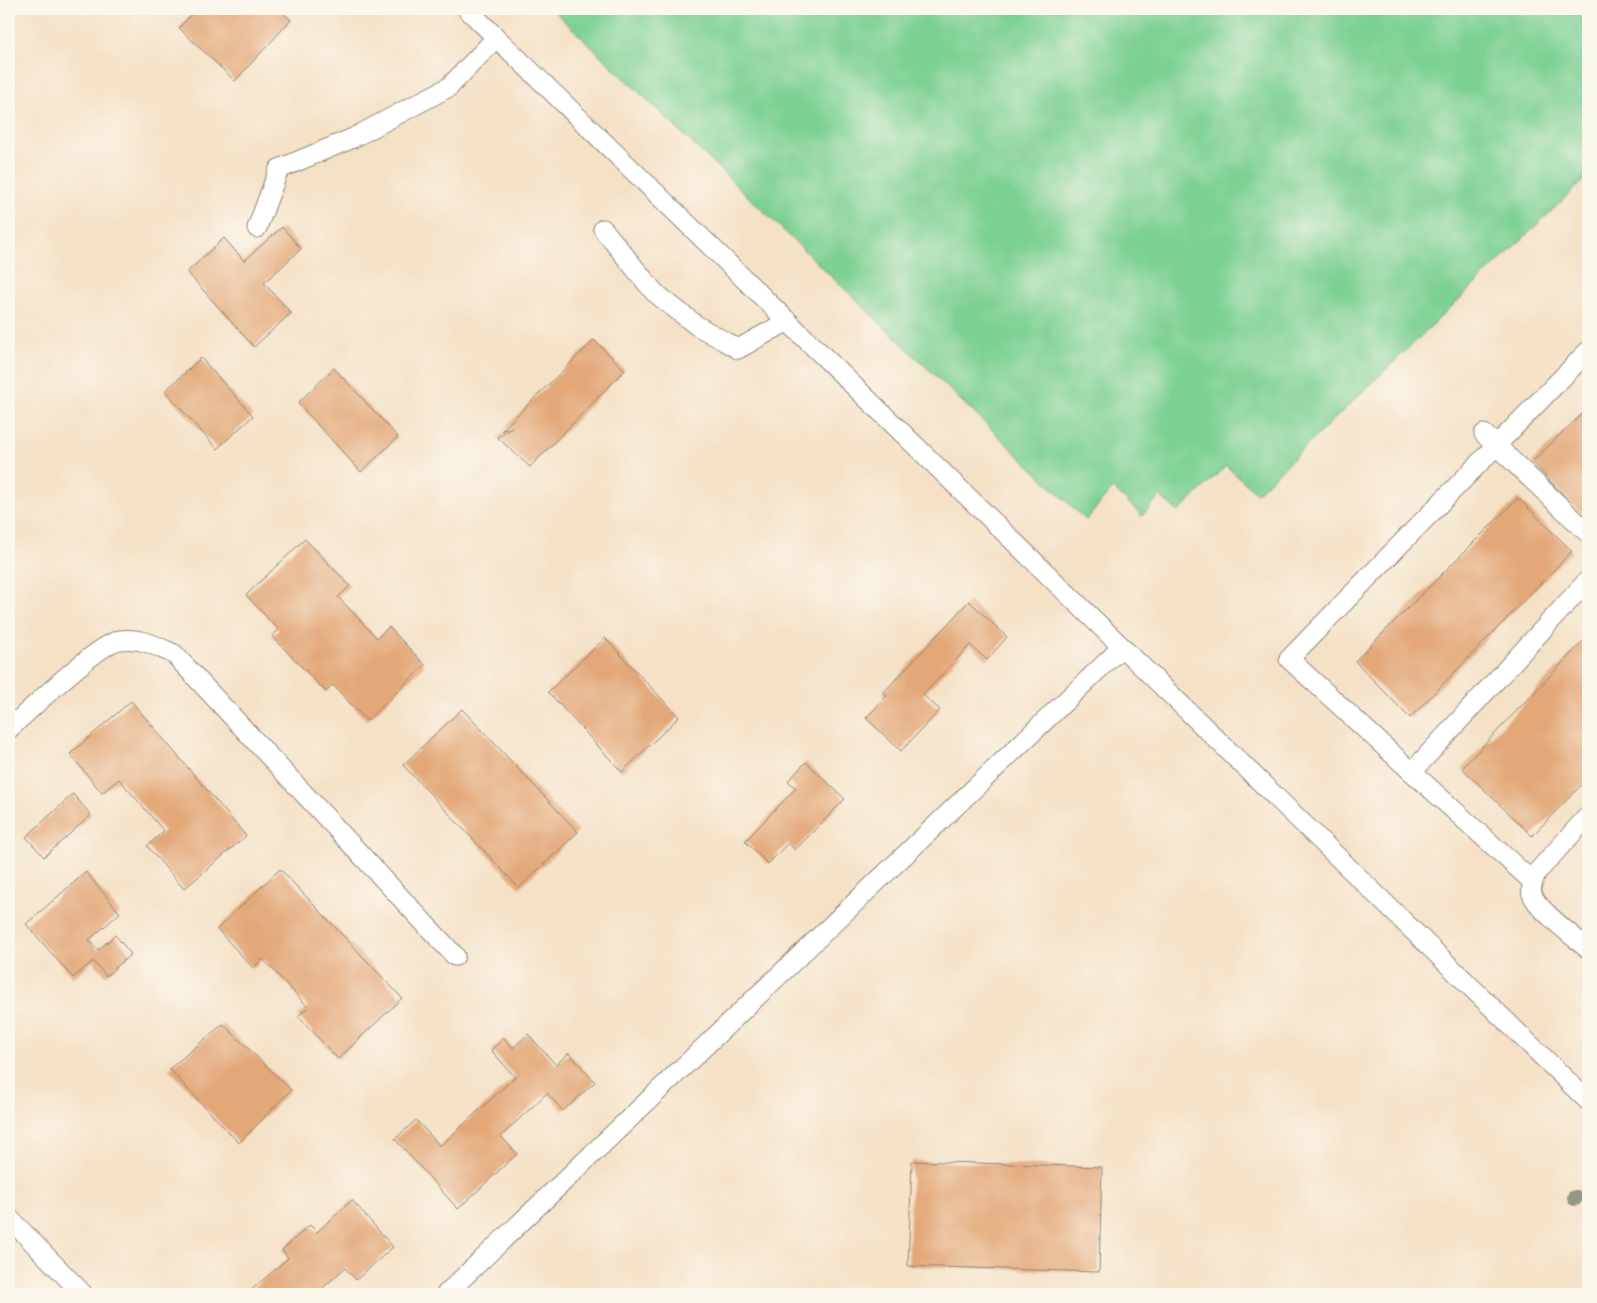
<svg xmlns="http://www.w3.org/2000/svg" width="1597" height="1303" font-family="Cardo,serif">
<rect width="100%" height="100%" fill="#fbf7ec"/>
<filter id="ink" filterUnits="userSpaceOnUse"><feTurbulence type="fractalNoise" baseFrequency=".02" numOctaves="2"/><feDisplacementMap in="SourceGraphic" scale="10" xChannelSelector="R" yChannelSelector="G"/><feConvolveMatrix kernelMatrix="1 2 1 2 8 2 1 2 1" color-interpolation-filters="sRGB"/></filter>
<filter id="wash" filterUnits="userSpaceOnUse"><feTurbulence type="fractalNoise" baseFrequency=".0096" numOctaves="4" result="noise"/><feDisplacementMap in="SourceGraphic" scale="20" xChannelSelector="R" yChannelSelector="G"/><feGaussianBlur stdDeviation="1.12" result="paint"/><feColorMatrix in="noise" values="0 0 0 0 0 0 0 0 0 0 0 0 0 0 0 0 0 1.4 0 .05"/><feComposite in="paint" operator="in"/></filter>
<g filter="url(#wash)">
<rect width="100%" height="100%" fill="#f4e1c6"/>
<!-- green -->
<polygon fill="#7bd093" stroke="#537e5f" points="552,9 1588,9 1588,176 1257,493 1226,466 1178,512 1160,496 1142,516 1113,488 1086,520"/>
<g id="blocks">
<!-- building -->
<g fill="#e3a778">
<polygon points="196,9 279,9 291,20 235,81 179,28"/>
<polygon points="282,227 301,249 264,283 291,313 254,347 187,272 224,238 244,261"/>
<polygon points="594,340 625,370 530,467 497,437 513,427 501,431"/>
<polygon points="201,358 253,416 217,449 165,391"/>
<polygon points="334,368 398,437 361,472 298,403"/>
<polygon points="1588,408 1588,521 1532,462"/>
<polygon points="1518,498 1572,551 1410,718 1355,661"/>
<polygon points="305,539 350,586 338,597 377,638 389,627 425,665 367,721 333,685 326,692 272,636 279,630 246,595"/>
<polygon points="969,601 1007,637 987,660 970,645 923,695 940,710 901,751 866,718 887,696 883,693"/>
<polygon points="1588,636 1588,778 1532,836 1462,768"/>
<polygon points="605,638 679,717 622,772 548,692"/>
<polygon points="131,701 246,836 184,889 147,846 164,831 119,779 102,793 70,754"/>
<polygon points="462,709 578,832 519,888 403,765"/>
<polygon points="806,762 845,799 795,850 788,843 768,864 745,841 796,788 788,781"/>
<polygon points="73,794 91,815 44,857 26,837"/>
<polygon points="280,869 402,998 338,1059 298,1016 308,1007 263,959 253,968 217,929"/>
<polygon points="86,872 120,913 89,940 98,950 115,935 131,954 106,976 93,961 73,978 26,924"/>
<polygon points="223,1024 291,1090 239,1143 169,1069"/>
<polygon points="528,1034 556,1065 569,1053 595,1082 563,1111 547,1093 501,1136 517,1154 458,1209 395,1139 416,1120 440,1146 515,1077 491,1050 504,1038 513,1048"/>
<polygon points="912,1161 1102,1167 1099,1272 908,1266"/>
<polygon points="352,1200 393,1247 356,1280 345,1268 316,1294 247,1294 288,1258 282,1250 310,1225 317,1232"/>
</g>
</g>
</g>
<g filter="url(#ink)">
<use href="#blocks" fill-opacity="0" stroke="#908678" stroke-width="1"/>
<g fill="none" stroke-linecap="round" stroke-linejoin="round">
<defs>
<g id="service">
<polyline points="467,9 1588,1101"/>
<polyline points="257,228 279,169 353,138 449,87 496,38"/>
<polyline points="603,229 654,292 696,325 738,349 788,321"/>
<polyline points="1484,434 1588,533"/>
<path d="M9,729C30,710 97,644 120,640C141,637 156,646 174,654L455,956"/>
<polyline points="1412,772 1289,659 1588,351"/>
<path d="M1588,816L1537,872C1534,878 1530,887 1532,894C1536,908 1576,939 1588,949"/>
<polyline points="1533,882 1412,772 1588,580"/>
<polyline points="9,1218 83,1294"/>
<polyline points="446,1294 1122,647"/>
</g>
</defs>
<!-- service casing -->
<use href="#service" stroke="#908678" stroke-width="21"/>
<!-- service -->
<use href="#service" stroke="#fff" stroke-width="19"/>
</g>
<!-- trees -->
<circle fill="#939882" cx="1575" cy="1198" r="8"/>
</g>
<!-- margin -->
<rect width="1597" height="1303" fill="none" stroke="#fbf7ec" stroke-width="30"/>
</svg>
